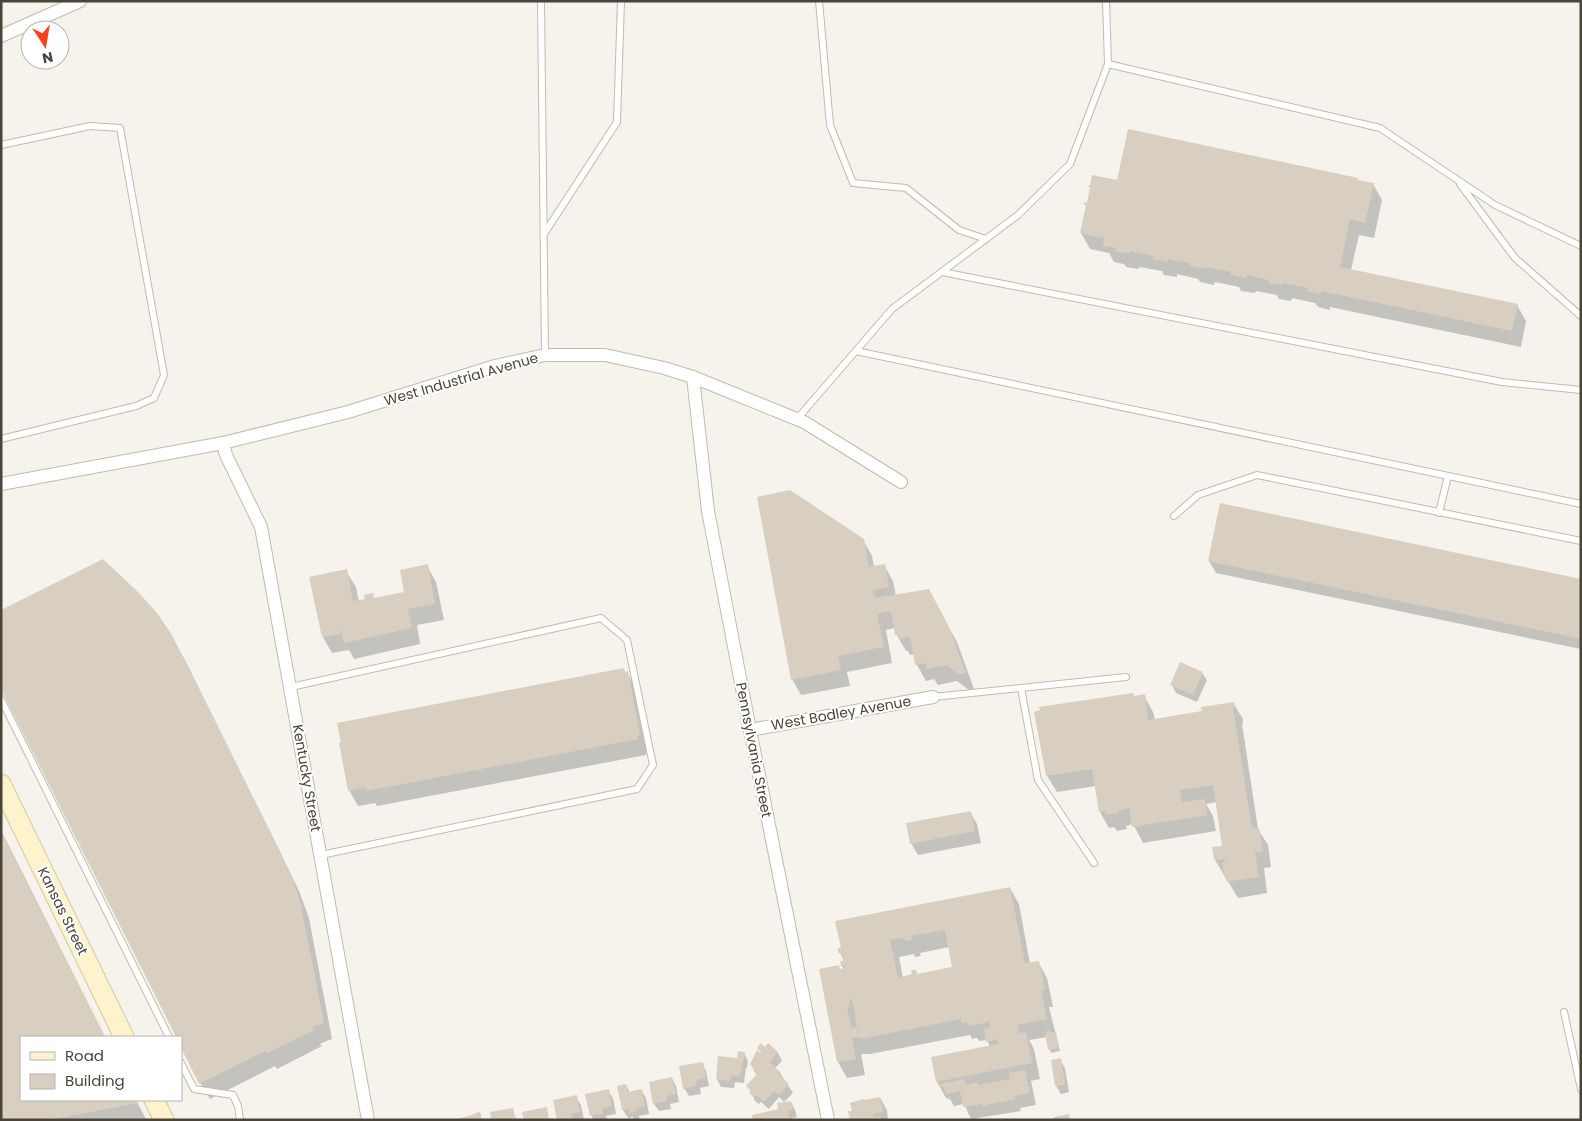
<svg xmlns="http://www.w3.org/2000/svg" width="1582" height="1121" font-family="Poppins,sans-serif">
<rect width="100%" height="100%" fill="#f6f3ec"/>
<!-- shadow -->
<g fill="#0003" fill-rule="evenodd">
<polygon points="1358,181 1373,184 1382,200 1374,238 1359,235 1351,270 1517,305 1526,321 1521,347 1330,307 1330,310 1318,307 1315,303 1292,298 1291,301 1279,299 1277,295 1256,291 1255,293 1241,291 1239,287 1215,282 1214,285 1200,282 1198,279 1177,274 1177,277 1164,275 1162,271 1139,267 1139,269 1126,267 1124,264 1114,262 1109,253 1090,249 1081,233 1118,182"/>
<polygon points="863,540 872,556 874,567 884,565 893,581 896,596 928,591 957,642 974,689 969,690 957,681 938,685 934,679 926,681 917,665 914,654 910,655 908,651 906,651 897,635 895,628 886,630 892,663 847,672 850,686 801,695 792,679"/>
<polygon points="1209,561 1581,580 1581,649 1216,573"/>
<polygon points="427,566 436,582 444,620 417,625 420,644 354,659 349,650 332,653 323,637 346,571 356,587 359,602 406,593"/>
<polygon points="166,629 185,660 299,891 309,918 332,1039 324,1042 320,1044 322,1046 277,1069 275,1066 210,1099 200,1083 181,1037 177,1037 1,686"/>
<polygon points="623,669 625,673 627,672 636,689 648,751 646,752 646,755 377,806 375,803 358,806 349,790"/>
<polygon points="1202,673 1207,680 1197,702 1176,693 1172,685"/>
<polygon points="1144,696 1153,712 1155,720 1203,712 1233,703 1243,719 1243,723 1242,724 1258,829 1268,845 1271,867 1264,868 1267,893 1238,898 1215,860 1213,848 1224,847 1217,802 1206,804 1213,816 1216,831 1143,843 1133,824 1126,826 1127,829 1117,831 1114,827 1109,828 1100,812 1096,786 1057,792 1047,776 1134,697"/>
<polygon points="970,812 977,824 981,843 918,855 911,843"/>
<polygon points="1,830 105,1037 21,1037 21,1100 136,1100 146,1119 1,1120"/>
<path d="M1010,888L1019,904L1030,964L1038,962L1047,978L1053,1007H1049L1060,1051L1051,1053L1047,1037L1029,1040L1034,1049L1040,1079L1031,1081L1036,1105L1020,1108L1021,1111L971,1119L964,1104L954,1106L950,1099L946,1098L937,1082L932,1058L990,1047L987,1040L979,1041L977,1038L972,1039L970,1035L870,1054H861L865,1075L847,1078L838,1062L840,970L844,969L842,966L845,962L840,953ZM949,947L953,968L918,975L916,971L913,975L903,978L899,957L914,954L915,957L921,956L920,953Z"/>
<polygon points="768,1045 778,1053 782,1061 775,1068 780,1073 793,1093 784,1102 779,1097 769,1109 761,1102 759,1104 755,1101 748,1086 757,1075 751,1064"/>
<polygon points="744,1053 748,1061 747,1068 746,1068 744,1083 735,1082 734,1088 721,1087 717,1079"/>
<polygon points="1060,1060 1065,1068 1069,1092 1061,1094 1056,1086"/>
<polygon points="702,1063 706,1071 709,1086 700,1088 701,1094 689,1096 684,1088"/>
<polygon points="672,1078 676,1086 679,1102 670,1104 671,1109 659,1111 654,1104 650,1083"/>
<polygon points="626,1085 630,1093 641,1090 646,1098 649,1114 639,1116 640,1119 634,1120 633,1117 628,1118 623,1110 618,1087"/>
<polygon points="608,1091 613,1098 616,1114 606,1116 607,1120 593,1120 587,1095"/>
<polygon points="576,1097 581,1105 584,1120 558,1120"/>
<polygon points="880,1098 887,1110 888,1120 852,1120 851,1118"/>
<polygon points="791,1102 795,1110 797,1117 792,1118 792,1120 754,1120 780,1110"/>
</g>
<!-- building -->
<g fill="#d8cfc1" fill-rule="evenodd">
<polygon points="1128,129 1358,178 1358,180 1374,183 1365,223 1350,219 1340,267 1518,304 1512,331 1321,291 1321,294 1307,291 1308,288 1283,283 1282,285 1269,283 1269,280 1247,275 1246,278 1231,275 1231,272 1206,267 1205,269 1190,266 1190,263 1168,259 1168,262 1153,259 1154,256 1130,251 1130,254 1115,251 1116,248 1103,246 1104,238 1080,233 1086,205 1084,205 1084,202 1087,203 1090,187 1088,187 1089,185 1090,185 1092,175 1117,180"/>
<polygon points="790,490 864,539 869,567 885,564 889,587 873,590 875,598 929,589 948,625 966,673 958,674 947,665 927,669 926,663 915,665 910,637 900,639 899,635 895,635 891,611 877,614 884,647 838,656 841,670 791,680 757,497"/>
<polygon points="1220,503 1581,579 1581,639 1208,561"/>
<polygon points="103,559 139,593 157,613 172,635 275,841 291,874 300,901 324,1023 312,1027 314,1030 267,1053 265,1051 199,1084 181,1048 181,1037 176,1037 1,689 1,610"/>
<polygon points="428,564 435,604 408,609 412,628 344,643 341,631 339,631 340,634 322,637 309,577 347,569 353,601 365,599 364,595 373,593 374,598 404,592 400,570"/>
<polygon points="1180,662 1203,672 1193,695 1170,685"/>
<polygon points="624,668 625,672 628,671 640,735 637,736 638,739 367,791 366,787 348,791 339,743 341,743 337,723"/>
<polygon points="1133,693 1134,696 1145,694 1148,720 1202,711 1201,707 1234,702 1235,707 1233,708 1252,829 1259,828 1263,851 1255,852 1259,877 1227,882 1226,879 1225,879 1222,863 1225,863 1224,859 1214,860 1212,847 1222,846 1213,785 1180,790 1182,802 1205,799 1207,815 1132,827 1129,808 1118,810 1119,813 1106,815 1105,811 1099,812 1092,769 1046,776 1034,712 1040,710 1039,707"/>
<polygon points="971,811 975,831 910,844 906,823"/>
<polygon points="1,830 105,1037 21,1037 21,1100 136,1100 138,1103 49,1120 1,1120"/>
<path d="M1010,887L1025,963L1039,961L1045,990L1041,991L1047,1019L1017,1025L1019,1033L1026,1032L1032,1063L936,1082L931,1057L998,1044L997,1039L986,1042L984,1029L990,1027L989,1022L968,1026L967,1022L962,1023L961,1019L860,1039L859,1037L852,1038L856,1059L837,1062L819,969L839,965L840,969L845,968L844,966H841L840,961H843L842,953H838V948H841L835,921ZM945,930L952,967L917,974L916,970H911L912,974L898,978L890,940L904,938L905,941L912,940L911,936ZM849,999H852L857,1027L851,1028L847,1007L850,1006Z"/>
<polygon points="1050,1030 1050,1033 1056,1032 1059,1048 1048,1050 1045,1034 1047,1034 1046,1031"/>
<polygon points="761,1043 765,1047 768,1043 778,1052 770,1062 781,1073 779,1075 789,1084 779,1095 774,1091 764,1102 756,1095 754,1097 749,1093 751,1091 746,1086 757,1074 753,1071 755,1069 750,1064 757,1050 765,1057 757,1048"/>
<polygon points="738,1051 745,1052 740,1076 731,1075 730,1081 716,1079 718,1056 737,1058"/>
<polygon points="1061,1058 1065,1085 1055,1086 1051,1060"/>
<polygon points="703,1062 706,1078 696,1080 697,1086 683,1089 679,1066"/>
<polygon points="1025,1070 1030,1093 1014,1096 1015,1099 982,1106 981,1104 963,1107 960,1091 946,1094 944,1087 941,1087 940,1084 965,1079 966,1085 978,1082 978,1085 1010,1079 1009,1073"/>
<polygon points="672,1077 676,1094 666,1096 667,1101 653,1104 649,1082"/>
<polygon points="626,1084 628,1092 642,1089 645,1106 636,1108 636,1112 629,1113 629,1109 622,1110 617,1086"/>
<polygon points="609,1089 612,1106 602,1108 603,1114 590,1116 585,1094"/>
<polygon points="577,1095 580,1112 571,1114 572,1119 557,1120 553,1100"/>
<polygon points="880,1097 883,1112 874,1114 874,1117 879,1116 881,1120 850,1119 848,1111 852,1111 850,1103 864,1099 864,1100"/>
<polygon points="791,1101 793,1110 788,1111 790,1120 753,1120 752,1115 778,1109 777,1103"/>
<polygon points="547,1107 549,1120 524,1120 522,1112"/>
<polygon points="513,1108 516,1120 491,1120 490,1112"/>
<polygon points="480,1112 482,1120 454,1120 475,1114 475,1113"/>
<polygon points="1069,1114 1070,1120 1054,1120 1054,1117"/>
</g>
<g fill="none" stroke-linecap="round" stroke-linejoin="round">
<defs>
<g id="lane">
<polyline points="541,1 545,355"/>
<polyline points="819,1 830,125 853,183 906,188 959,230 986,239"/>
<polyline points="1106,1 1108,64"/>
<polyline points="1,145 90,126 120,128 164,375 154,398 136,406 1,439"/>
<polyline points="1460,184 1515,258 1581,316"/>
<polyline points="544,234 617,122 621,1"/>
<polyline points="942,272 1502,382 1581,390"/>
<polyline points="856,351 1581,504"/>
<polyline points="797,419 892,309 1018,215 1070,164 1108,64 1380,128 1495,205 1581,246"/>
<polyline points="1439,513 1448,476"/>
<polyline points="1174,516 1198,495 1257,475 1581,541"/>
<polyline points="291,687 601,618 627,640 653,765 637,789 321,855"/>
<polyline points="1021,688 1038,780 1094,863"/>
<polyline points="933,697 1126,677"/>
<polyline points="1,699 169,1037"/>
<polyline points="1564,1012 1581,1089"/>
<polyline points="181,1063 194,1089 233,1095 238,1106 240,1120"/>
</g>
<g id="street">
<polyline points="1,36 80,1"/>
<polyline points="693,377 708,511 750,730 828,1120"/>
<polyline points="223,443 226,455 261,527 368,1120"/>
<polyline points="1,484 223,443 348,412 495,366 545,355 605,355 664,368 693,377 804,422 901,482"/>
<polyline points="750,730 933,697"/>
</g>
<g id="secondary">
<polyline points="1,784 124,1037"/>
<polyline points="154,1100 164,1120"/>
</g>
</defs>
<!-- lane casing -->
<use href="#lane" stroke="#c2bbae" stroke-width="8"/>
<!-- street casing -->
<use href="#street" stroke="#c2bbae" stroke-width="14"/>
<!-- secondary casing -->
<use href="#secondary" stroke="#d6c79b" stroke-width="21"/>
<!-- lane -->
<use href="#lane" stroke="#fff" stroke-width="6"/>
<!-- street -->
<use href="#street" stroke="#fff" stroke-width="12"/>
<!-- secondary -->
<use href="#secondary" stroke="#fff3cd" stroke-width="19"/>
</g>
<g text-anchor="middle" stroke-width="4" stroke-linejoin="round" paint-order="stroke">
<!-- street labels -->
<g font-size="14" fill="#4b4439" stroke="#fff">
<text transform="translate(461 379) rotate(-16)" y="5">West Industrial Avenue</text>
<text transform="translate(841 713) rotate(-10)" y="5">West Bodley Avenue</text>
<text transform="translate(754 750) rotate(79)" y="5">Pennsylvania Street</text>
<text transform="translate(307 778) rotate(80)" y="5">Kentucky Street</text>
<text transform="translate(63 911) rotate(64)" y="5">Kansas Street</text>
</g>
</g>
<!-- border -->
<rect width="1582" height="1121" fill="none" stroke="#4b4439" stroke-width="5"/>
<!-- legend -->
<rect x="20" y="1036" width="162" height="65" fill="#ffffff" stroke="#b7b4b0"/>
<rect x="30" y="1052" width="25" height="8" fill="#fff3cd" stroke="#b7b4b0"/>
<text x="65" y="1061" font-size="15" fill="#4b4439">Road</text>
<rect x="30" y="1074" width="25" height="15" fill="#d8cfc1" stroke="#b7b4b0"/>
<text x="65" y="1086" font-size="15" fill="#4b4439">Building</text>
<!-- north arrow -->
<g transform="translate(45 45) rotate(168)"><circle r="24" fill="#ffffff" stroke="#b7b4b0"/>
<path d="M0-4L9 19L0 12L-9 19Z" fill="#fc3f1d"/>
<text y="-8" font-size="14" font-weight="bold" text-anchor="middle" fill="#4b4439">N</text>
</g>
</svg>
